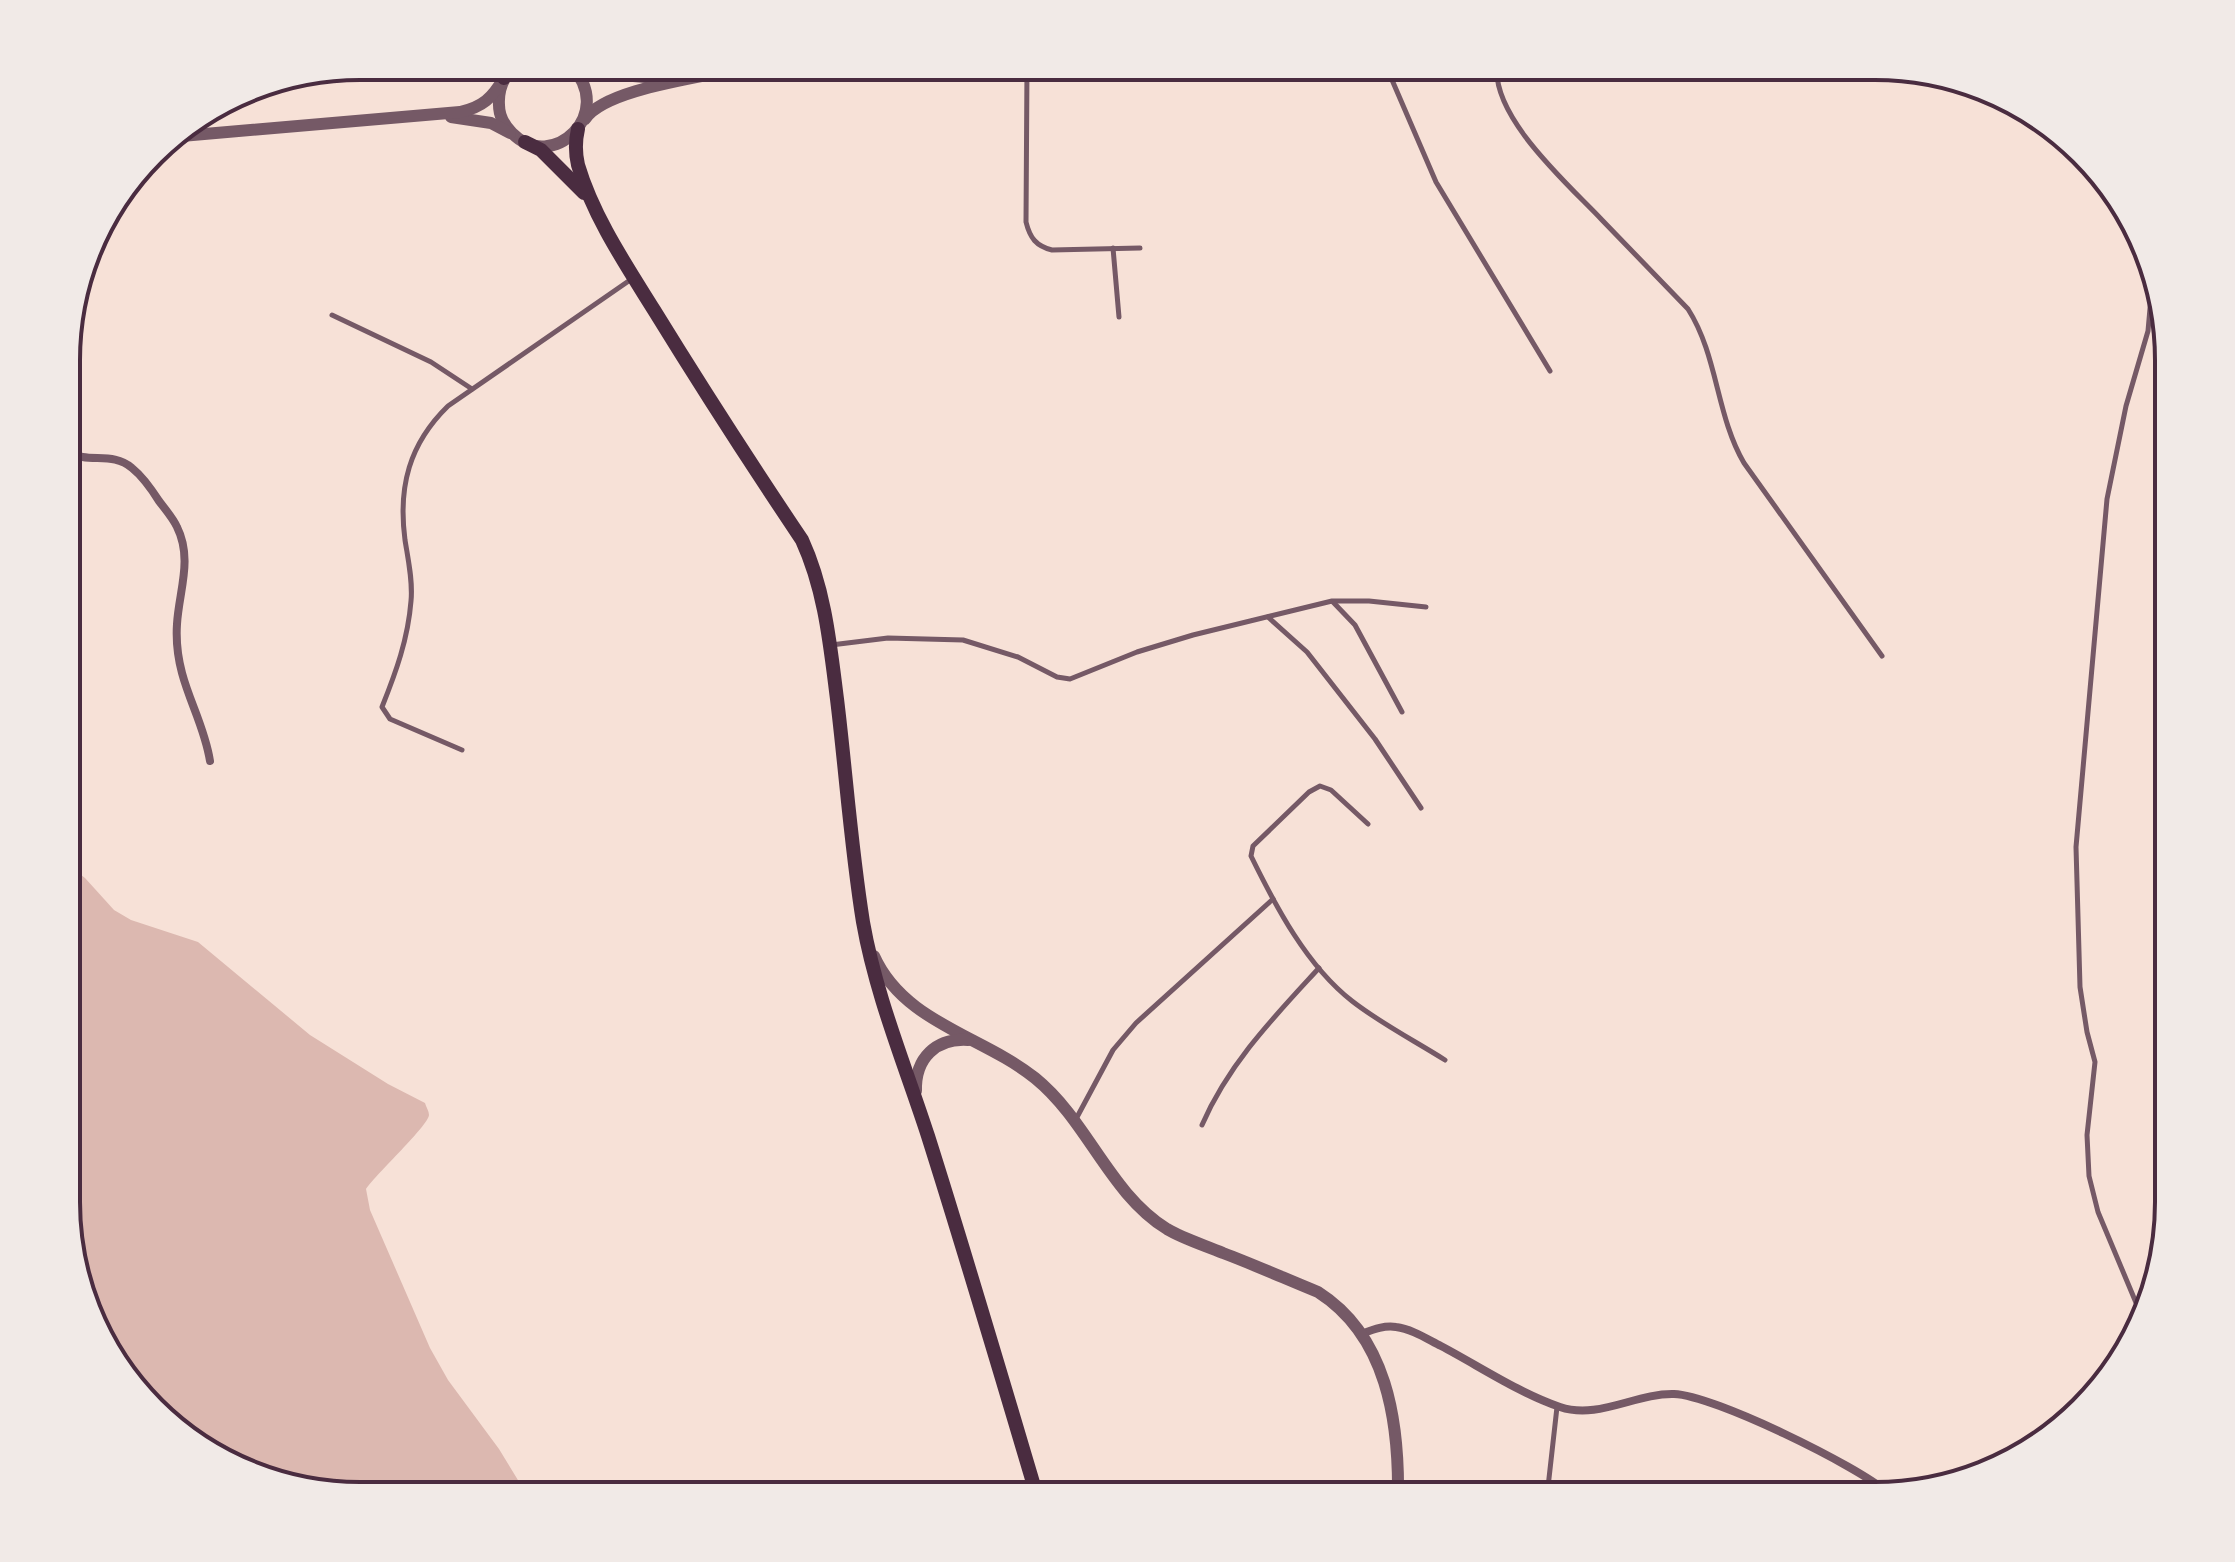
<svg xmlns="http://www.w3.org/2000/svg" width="2235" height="1562" font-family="'Archivo Narrow',sans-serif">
<rect width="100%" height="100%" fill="#f7e1d7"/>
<!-- water -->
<path fill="#dcb8b0" d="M68,865L85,878L114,910L131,920L198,942L310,1035L388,1084L425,1103C426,1107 429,1111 429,1115C428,1126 377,1173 366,1189L370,1210L430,1348L448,1380L499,1449L527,1495H342L265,1480L182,1435L106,1349L68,1240Z"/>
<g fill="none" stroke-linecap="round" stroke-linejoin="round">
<!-- service -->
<g stroke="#755966" stroke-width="5">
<path d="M1027,66L1026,222C1030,238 1036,246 1052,250L1140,248"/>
<polyline points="1386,66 1436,182 1550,371"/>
<path d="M1497,66C1492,118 1569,185 1602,220C1631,250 1659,279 1688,309C1718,356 1716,415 1744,463L1882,656"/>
<polyline points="1113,248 1119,317"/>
<polyline points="332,315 431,362 472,389"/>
<polyline points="1333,602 1355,625 1402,712"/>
<polyline points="1268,617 1307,652 1375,739 1421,808"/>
<polyline points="831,645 888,638 963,640 1018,657 1057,677 1070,679 1137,652 1193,635 1332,601 1369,601 1426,607"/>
<path d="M462,750L390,719L382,707C396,672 408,639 411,601C413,581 408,559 405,540C398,487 409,444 448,406L633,278"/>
<path d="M1368,824L1331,790L1320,786L1309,792L1253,846L1251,856C1276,907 1307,966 1352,1001C1380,1023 1415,1041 1445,1060"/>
<polyline points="1076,1119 1113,1050 1136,1023 1273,899"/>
<path d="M1202,1125C1229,1063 1274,1017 1319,968"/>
<polyline points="2142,1317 2098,1212 2089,1176 2087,1135 2095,1062 2087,1032 2080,987 2076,847 2107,499 2126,406 2148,331 2152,286"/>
<polyline points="1547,1496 1557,1407"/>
</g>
<!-- minor -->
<g stroke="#755966" stroke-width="8">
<path d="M68,452C89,464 112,451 132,468C142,476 152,490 159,501C165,509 173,518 177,527C193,559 179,591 177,624C176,639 178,658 182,673C190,703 205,729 210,761"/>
<path d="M1361,1334C1372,1330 1384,1325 1396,1327C1412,1329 1427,1339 1441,1346C1479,1366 1519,1393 1560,1407C1598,1420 1636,1393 1674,1394C1713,1395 1858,1466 1888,1493"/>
</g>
<!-- tertiary -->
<g stroke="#755966" stroke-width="12">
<path d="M515,66C504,76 498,89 499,105C499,115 504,125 512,133C552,174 617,113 571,66"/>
<polyline points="580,66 609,74 670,79"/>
<polyline points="451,117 491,123 510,133"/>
<path d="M585,119C607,87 710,77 750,66"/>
<path d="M170,137L460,112C483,107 492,98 504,78"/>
<path d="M874,956C904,1023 983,1036 1035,1078C1088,1121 1109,1193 1167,1229C1184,1239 1204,1245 1223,1253C1255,1265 1286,1279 1318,1292C1387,1336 1399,1421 1398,1496"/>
<path d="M916,1091C915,1058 936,1038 968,1040"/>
</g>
<!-- secondary -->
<g stroke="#4a2c40" stroke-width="14">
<polyline points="504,78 505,66"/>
<path d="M578,129C575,142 575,152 578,165C593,216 626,265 654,310C702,388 751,464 802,540C825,590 830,644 837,699C846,773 851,848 863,922C876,996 905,1065 928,1136C966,1256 1001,1375 1037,1496"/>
<polyline points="525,142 541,150 584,193"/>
</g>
</g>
<!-- crop -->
<path d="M0 0H2235V1562H0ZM360 80H1875A280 280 0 0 1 2155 360V1202A280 280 0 0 1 1875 1482H360A280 280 0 0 1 80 1202V360A280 280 0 0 1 360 80Z" fill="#f1eae7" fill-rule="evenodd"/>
<path fill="none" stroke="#4a2c40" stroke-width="4" d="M360 80H1875A280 280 0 0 1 2155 360V1202A280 280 0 0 1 1875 1482H360A280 280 0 0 1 80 1202V360A280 280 0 0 1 360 80Z"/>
</svg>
